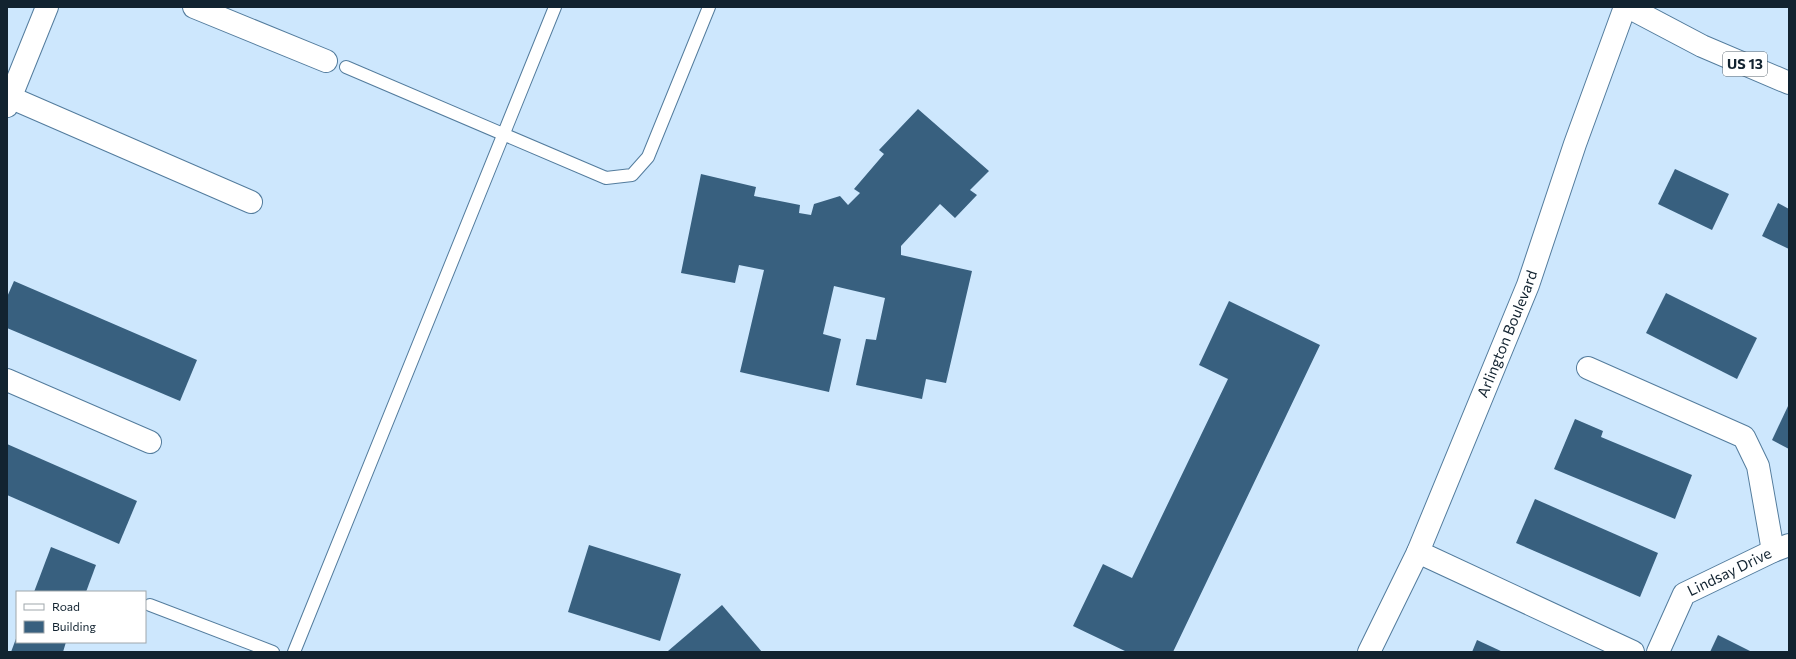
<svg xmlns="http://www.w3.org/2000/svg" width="1796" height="659" font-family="Commissioner,sans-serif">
<rect width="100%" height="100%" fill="#cde7fd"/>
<!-- building -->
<g fill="#38607f">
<polygon points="918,109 989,171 970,190 977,195 955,218 940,204 901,246 901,255 972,271 946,383 926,379 922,399 856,385 866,339 876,340 885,298 834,286 823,334 841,339 829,392 740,372 764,270 739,265 735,283 681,273 701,174 756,187 754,196 800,205 799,213 811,215 814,204 840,196 848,205 860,193 854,189 884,154 879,150"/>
<polygon points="1675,169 1729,194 1712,230 1658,204"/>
<polygon points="1778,203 1789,209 1789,249 1762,236"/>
<polygon points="14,281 197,360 180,401 7,328 7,297"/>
<polygon points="1666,293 1757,338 1737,379 1646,333"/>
<polygon points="1229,301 1320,345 1173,652 1127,652 1073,626 1103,564 1132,578 1228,379 1199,365"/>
<polygon points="1789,404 1789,449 1772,440"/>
<polygon points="1575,419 1603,431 1601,437 1692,475 1675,519 1554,469"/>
<polygon points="7,444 137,501 119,544 7,495"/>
<polygon points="1535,499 1658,553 1640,597 1516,543"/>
<polygon points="589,545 681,574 660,641 568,612"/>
<polygon points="51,547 96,565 86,592 34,592"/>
<polygon points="722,605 762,652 668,652 668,651"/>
<polygon points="1718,635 1752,652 1710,652"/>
<polygon points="17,636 17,642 66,642 63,652 11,652"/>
<polygon points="1477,640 1503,652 1472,652"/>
</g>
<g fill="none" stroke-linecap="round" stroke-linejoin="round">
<defs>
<g id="lane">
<polyline points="346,67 606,178 632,175 648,157 709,7"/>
<polyline points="150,605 273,652"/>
<polyline points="294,652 555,7"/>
</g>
<g id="street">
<polyline points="194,7 326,61"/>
<polyline points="7,96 251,202"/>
<polyline points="7,106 47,7"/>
<polyline points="1588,368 1744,437 1758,466 1773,551"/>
<polyline points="7,380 150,442"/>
<polyline points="1418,552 1633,652"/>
<path id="s1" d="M1658,652L1684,594L1773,551L1789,545"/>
</g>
<g id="secondary">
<path id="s2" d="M1369,652L1418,552L1528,285L1575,144L1625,7"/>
</g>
<polyline id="primary" points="1628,7 1702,46 1789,83"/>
</defs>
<!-- lane casing -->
<use href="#lane" stroke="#537c9d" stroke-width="14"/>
<!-- street casing -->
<use href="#street" stroke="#537c9d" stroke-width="24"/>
<!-- secondary casing -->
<use href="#secondary" stroke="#537c9d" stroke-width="24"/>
<!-- primary casing -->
<use href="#primary" stroke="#537c9d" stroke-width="24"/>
<!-- lane -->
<use href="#lane" stroke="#fff" stroke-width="12"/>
<!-- street -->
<use href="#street" stroke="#fff" stroke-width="22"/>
<!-- secondary -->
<use href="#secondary" stroke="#fff" stroke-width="22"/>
<!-- primary -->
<use href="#primary" stroke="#fff" stroke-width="22"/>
</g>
<g text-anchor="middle" stroke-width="4" stroke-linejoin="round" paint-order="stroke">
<!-- shield labels -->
<rect fill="#fff" stroke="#59656e" stroke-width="1" x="1723" y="52" width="44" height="24" rx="3"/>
<g font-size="14" font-weight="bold" fill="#122330">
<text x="1745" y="69">US 13</text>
</g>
<!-- street labels -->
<g font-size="15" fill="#122330" stroke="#fff">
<text dy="5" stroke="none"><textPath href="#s2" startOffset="347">Arlington Boulevard</textPath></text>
<text dy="5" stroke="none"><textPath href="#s1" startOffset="114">Lindsay Drive</textPath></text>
</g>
</g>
<!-- border -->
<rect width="1796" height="659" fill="none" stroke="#122330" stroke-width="16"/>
<!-- legend -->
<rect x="16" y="591" width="130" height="52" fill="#ffffff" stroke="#a0a7ac"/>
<rect x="24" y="604" width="20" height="6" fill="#ffffff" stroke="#a0a7ac"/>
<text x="52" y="611" font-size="12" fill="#122330">Road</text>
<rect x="24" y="621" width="20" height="12" fill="#38607f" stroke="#a0a7ac"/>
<text x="52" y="631" font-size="12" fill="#122330">Building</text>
</svg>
